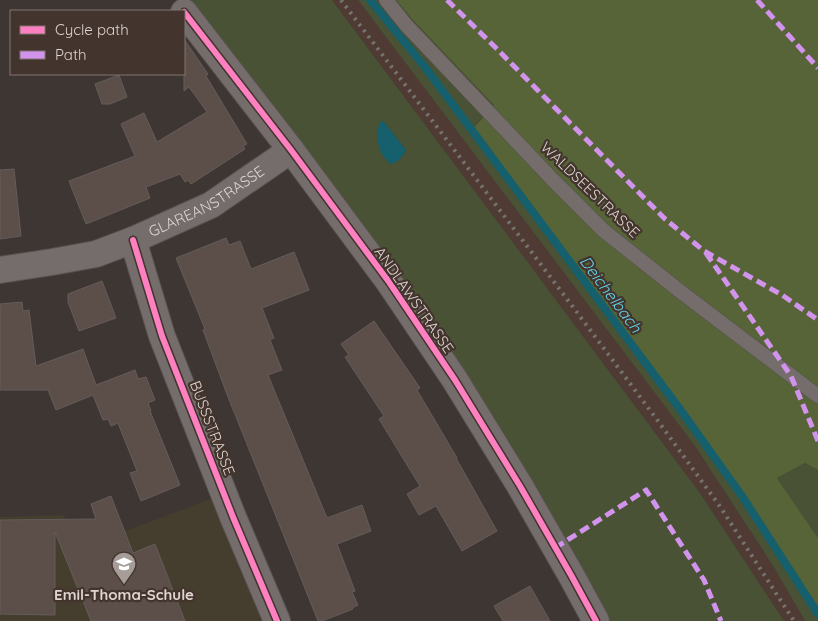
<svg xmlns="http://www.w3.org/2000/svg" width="818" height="621" font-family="Quicksand,sans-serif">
<rect width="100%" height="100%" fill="#3e3633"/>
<!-- built -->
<polygon fill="#4f3b34" points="332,0 358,0 614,338 695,446 775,569 805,621 784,621 700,493"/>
<!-- education -->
<polygon fill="#453e2e" points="211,499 263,621 0,621 0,517 64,515 77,549"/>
<!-- green -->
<g fill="#495234" fill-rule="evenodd">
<path d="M191,0H332L700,493L784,621H607L244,74ZM381,121L384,122L406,150C404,156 397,162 390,164L382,154Z"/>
<polygon points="358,0 396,0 411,18 495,105 474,126 737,484 818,607 818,621 805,621 775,569 695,446"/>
<polygon points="805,463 818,470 818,538 777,478"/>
</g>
<!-- forest -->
<polygon fill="#576437" points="396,0 818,0 818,470 805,463 777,478 818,538 818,607 737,484 474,127 494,105 411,18"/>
<!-- water -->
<path fill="#15606c" d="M381,121L384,122L406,150C404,156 397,163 390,164C387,161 384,157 382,154C377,145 375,129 381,121Z"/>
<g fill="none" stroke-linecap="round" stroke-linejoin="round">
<!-- stream -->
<polyline stroke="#15606c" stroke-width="8" points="370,0 424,66 682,412 742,496 818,614"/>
</g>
<!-- building -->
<g fill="#5c4e48" stroke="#645d5b">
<polygon points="184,39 208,74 206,76 247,144 243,146 245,149 191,184 188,180 185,182 180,174 146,187 150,198 86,224 69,181 135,156 121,124 144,113 157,142 207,112 189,87 184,91"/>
<polygon points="119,75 127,97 110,104 102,104 95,84"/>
<polygon points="14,169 21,236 0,239 0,170"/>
<polygon points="226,238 229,245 240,241 251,269 294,252 309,290 262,308 274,338 270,340 282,370 268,375 327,518 362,505 371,531 337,544 355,591 352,592 358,605 352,608 353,609 322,621 318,621 296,566 228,397 203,330 205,329 176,258"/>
<polygon points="102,281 116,318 79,331 68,302 68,294"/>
<polygon points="22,302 23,311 29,310 36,366 83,349 96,385 135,370 138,379 146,377 155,400 148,403 151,411 150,411 180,485 141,501 130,473 137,471 118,423 111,426 108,419 103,420 93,395 56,410 48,390 0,390 0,304"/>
<polygon points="374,321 420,388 417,390 457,458 456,458 497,531 462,551 436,506 419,515 407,494 420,486 379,419 384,416 345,357 349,355 341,344"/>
<polygon points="111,496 133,553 155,544 185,621 91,621 55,532 55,615 0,614 0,520 96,519 91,504"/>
<polygon points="530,586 550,621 503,621 494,606"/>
</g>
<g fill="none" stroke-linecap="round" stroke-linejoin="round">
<defs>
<polyline id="lane" points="386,0 406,25 552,179 604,231 681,292 818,396"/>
<g id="street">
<polyline points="184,12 291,150 389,282 455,380 520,486 571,575 596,621"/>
<polyline points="133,240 162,336 233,517 277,621"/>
<path id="s1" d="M0,270L52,262L96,254L133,240L211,205L291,150"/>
</g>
</defs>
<!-- lane casing -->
<use href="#lane" stroke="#59524f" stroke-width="15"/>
<!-- street casing -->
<use href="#street" stroke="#59524f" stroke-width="28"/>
<!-- lane -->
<use href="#lane" stroke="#746d6b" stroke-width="14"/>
<!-- street -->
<use href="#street" stroke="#746d6b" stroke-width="26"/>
<!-- rail -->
<polyline stroke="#76726e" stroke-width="4" stroke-dasharray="2.5 5" stroke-linecap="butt" points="341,0 573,307 658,421 719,505 794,621"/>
<!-- quiet -->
<g stroke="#d193ec" stroke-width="5" stroke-dasharray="10 5" stroke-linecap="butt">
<polyline points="447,0 497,49 664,218 704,251 782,295 818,320"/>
<polyline points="757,0 818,68"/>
<polyline points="706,253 791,376 818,441"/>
<polyline points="555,548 646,490 704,580 721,621"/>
</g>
<defs>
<g id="cycleway">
<polyline points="184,12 291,150 389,282 455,380 520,486 571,575 596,621"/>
<polyline points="133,240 162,336 233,517 277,621"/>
</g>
</defs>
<!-- cycleway casing -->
<use href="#cycleway" stroke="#43342e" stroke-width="9"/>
<!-- cycleway -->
<use href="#cycleway" stroke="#ff80c0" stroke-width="6"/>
</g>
<!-- icons -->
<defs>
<symbol id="school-pin" viewBox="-11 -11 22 30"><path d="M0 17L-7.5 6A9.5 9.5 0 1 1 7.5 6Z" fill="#a69d99" stroke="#43342e"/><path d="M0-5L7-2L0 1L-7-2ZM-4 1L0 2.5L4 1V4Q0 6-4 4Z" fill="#fff"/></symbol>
</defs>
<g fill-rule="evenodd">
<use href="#school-pin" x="110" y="550" width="28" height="38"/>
</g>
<g text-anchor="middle" stroke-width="4.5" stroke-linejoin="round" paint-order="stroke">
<!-- street labels -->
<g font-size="15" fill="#ded4d0" stroke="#43342e">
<text transform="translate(590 190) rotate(44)" y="5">WALDSEESTRASSE</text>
<text dy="5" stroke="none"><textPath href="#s1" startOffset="220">GLAREANSTRASSE</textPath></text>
<text transform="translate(414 300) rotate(55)" y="5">ANDLAWSTRASSE</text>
<text transform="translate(212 428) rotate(69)" y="5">BUSSSTRASSE</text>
</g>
<!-- poi labels -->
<g font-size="15" font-weight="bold" fill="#ded4d0" stroke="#43342e">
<text x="124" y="600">Emil-Thoma-Schule</text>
</g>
<!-- water labels -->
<g font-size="16" font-style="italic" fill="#62d2e8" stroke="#43342e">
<text transform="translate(611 294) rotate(53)" y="6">Deichelbach</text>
</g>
</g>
<!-- legend -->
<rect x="10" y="10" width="175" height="65" fill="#43342e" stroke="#81746f"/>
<rect x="20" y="26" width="25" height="8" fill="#ff80c0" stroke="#81746f"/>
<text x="55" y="35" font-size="15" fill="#ded4d0">Cycle path</text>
<rect x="20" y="51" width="25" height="8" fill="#d193ec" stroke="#81746f"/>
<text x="55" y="60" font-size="15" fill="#ded4d0">Path</text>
</svg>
